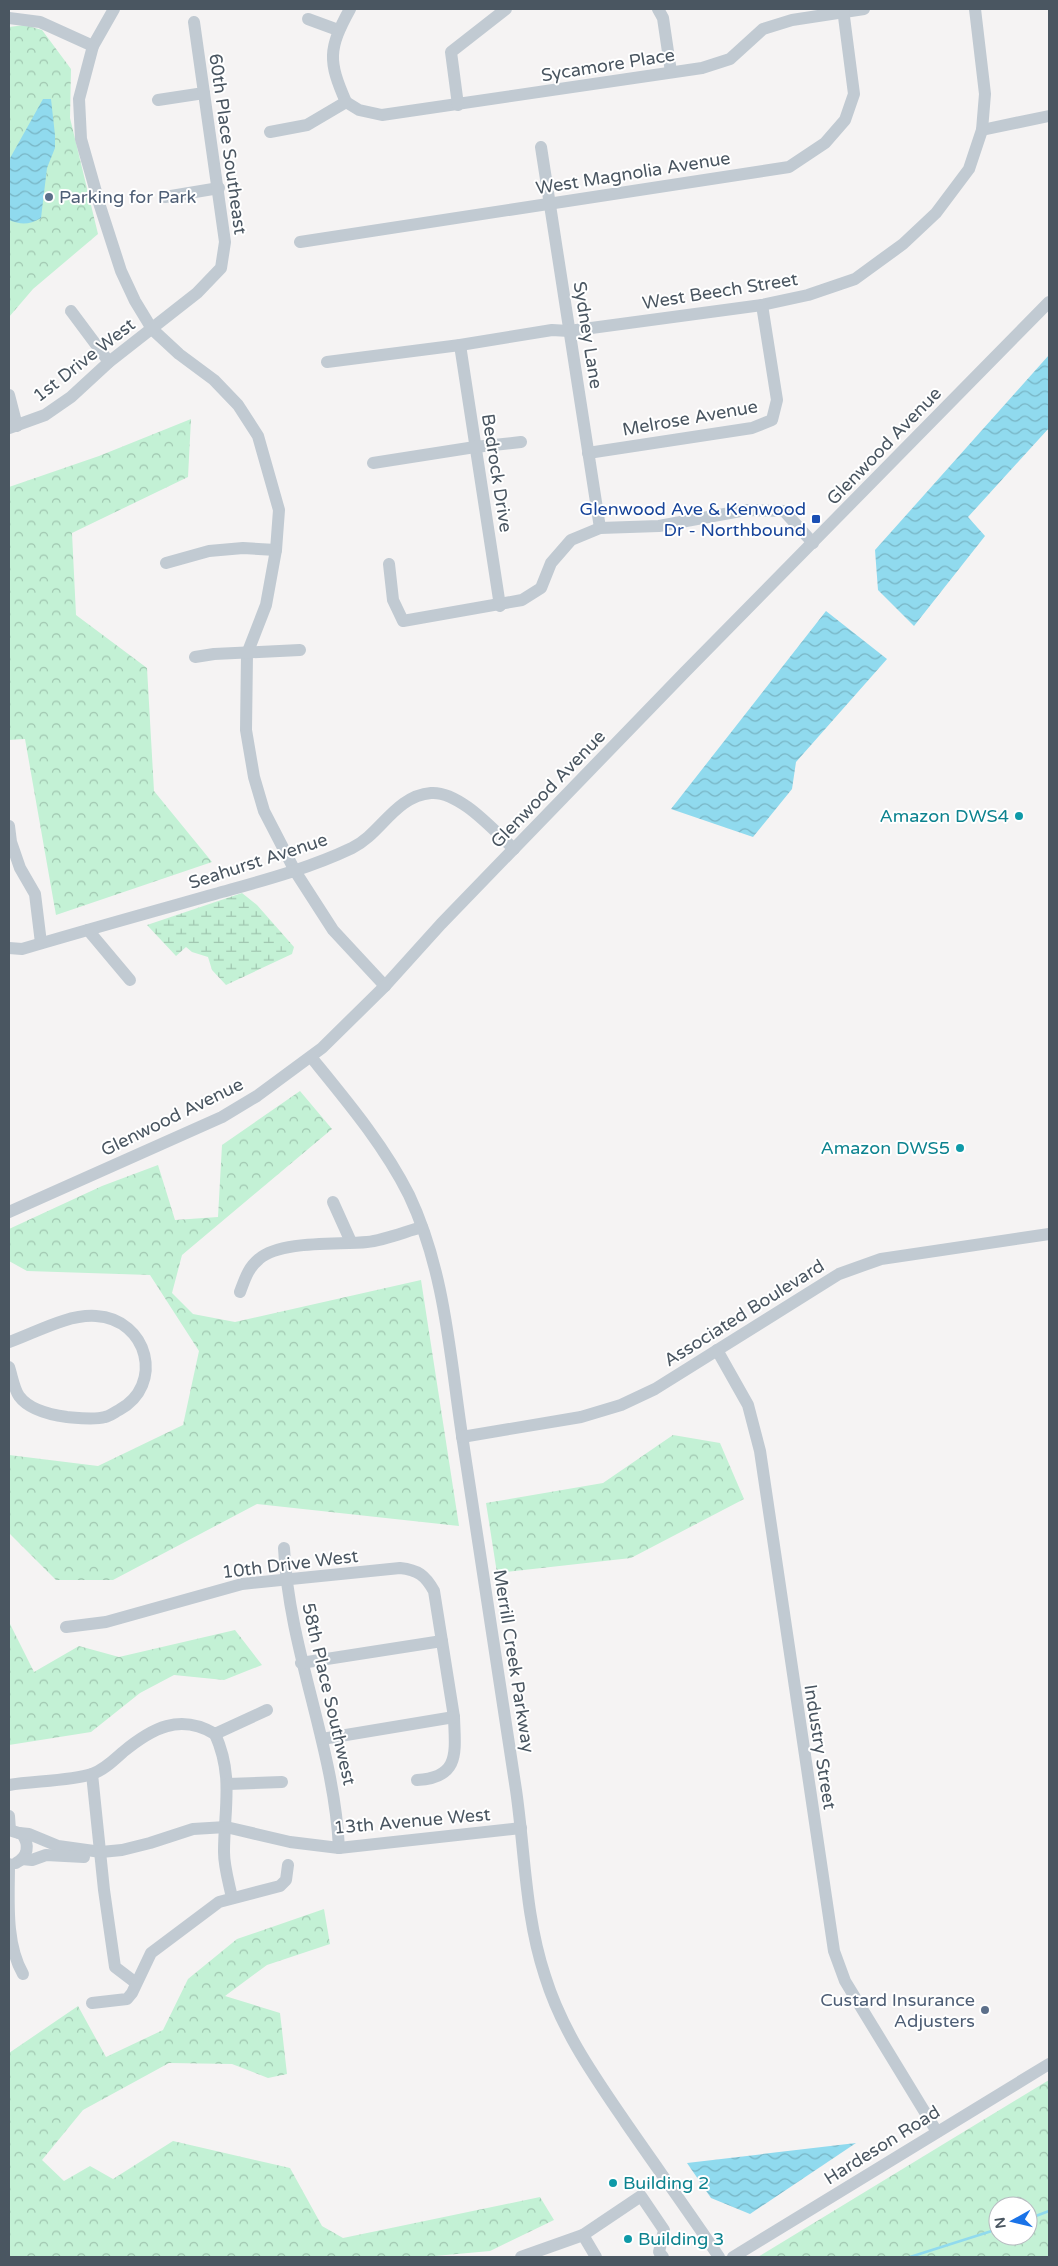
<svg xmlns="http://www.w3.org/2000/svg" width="1058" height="2266" font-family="'Varela Round',sans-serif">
<defs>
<pattern id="forest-crowns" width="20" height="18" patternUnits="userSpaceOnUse" patternTransform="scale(1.25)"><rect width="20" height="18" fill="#c3f1d5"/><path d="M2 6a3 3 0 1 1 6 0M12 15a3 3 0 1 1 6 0" fill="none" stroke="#a0c6b0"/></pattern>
<pattern id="wetland-marsh" width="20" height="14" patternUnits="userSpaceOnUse" patternTransform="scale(1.25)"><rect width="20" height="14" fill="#c3f1d5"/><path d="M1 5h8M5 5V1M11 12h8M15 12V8" fill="none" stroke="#a0c6b0"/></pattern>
<pattern id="water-waves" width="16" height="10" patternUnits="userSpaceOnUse" patternTransform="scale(1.25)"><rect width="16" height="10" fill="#90daee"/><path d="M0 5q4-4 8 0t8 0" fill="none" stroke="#78b4c4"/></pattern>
</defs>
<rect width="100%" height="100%" fill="#f5f3f3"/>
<!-- forest -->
<g fill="url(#forest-crowns)" fill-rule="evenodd">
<polygon points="25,25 42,30 71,69 70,118 98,234 33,289 9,317 9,27"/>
<polygon points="191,419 188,477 72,533 76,615 147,668 154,791 212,862 56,915 25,739 9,740 9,487 99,456"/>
<polygon points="300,1091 332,1129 182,1255 172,1293 193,1314 235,1322 421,1280 459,1526 257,1504 113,1580 56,1580 9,1533 9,1455 98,1466 183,1425 199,1351 150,1275 27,1271 9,1261 9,1229 102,1186 158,1165 175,1220 218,1217 222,1145"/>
<polygon points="673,1435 720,1443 744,1499 631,1558 497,1573 486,1503 603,1483"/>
<polygon points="9,1622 34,1672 79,1646 119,1657 235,1630 262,1665 224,1680 174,1675 140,1693 91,1732 9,1745"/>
<polygon points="324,1909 330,1944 267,1965 225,1996 280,2013 287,2074 268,2078 232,2064 169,2063 83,2110 42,2160 64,2181 90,2166 113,2179 173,2141 290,2168 322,2226 343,2238 540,2197 554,2220 490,2251 424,2257 9,2257 9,2053 78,2006 106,2057 163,2030 188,1979 237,1939"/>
<path d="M1049,2080V2257H758ZM998,2206H1028V2236H998Z"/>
</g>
<!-- wetland -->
<polygon fill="url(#wetland-marsh)" points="242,893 257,905 294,947 292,954 226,985 212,970 208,957 192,952 186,947 176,956 147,925"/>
<!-- water -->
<g fill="url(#water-waves)">
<path d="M43,99H51L55,135V148L47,168L41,218C29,225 21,225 9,220V160Z"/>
<polygon points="1049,355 1049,428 968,517 985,536 914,626 878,590 875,550"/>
<polygon points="826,611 887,659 796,762 792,789 753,837 671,809"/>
<polygon points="856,2143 750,2214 711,2198 687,2163"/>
</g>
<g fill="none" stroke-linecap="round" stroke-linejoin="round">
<!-- stream -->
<g stroke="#90daee" stroke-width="2.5">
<polyline points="1028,2219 1049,2211"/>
<polyline points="910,2257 998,2229"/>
</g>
<!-- minor -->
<g stroke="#c1cad2" stroke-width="12">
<polyline points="114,9 93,46 79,99 81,139 100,206 121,271 135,301 152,329 179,354 214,380 238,405 258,436 279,510 276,550 266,605 247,654 246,730 254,777 264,811 295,871 333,930 385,986"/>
<polyline points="658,9 663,18 671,72"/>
<polyline points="9,18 40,22 93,46"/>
<polyline points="308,19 338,30"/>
<polyline points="158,100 204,93"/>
<polyline points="346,102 359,110 382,115 702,68 730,59 763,29 792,20 864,9"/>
<path d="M346,102C328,61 328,49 350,9"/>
<polyline points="458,105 451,52 506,9"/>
<polyline points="982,130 1049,116"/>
<polyline points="270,132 307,125 346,102"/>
<polyline points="541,147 600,528"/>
<polyline points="165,197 219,188"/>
<polyline points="300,242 789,167 825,143 845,120 854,94 843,9"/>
<polyline points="71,311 109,362"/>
<polyline points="460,345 500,606"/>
<polyline points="327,362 460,345 552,330 569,331 762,305 808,295 855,279 903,244 936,213 969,169 982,130 985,94 975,9"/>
<polyline points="9,395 17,426"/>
<polyline points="9,428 45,415 71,397 109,362 197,293 221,268 225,242 194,22"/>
<polyline points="588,453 752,428 772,420 777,400 762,305"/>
<polyline points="373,463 475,447 521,442"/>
<polyline points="166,563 209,551 243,548 276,550"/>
<polyline points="389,564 393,600 403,621 522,600 541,588 551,563 571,540 600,528 659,526 746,510 784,511 813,543"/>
<polyline points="195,657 214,654 300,650"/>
<polyline points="9,826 11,842 20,868 35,894 41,943"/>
<polyline points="88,930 130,980"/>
<path d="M9,948L22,949C86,930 151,912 215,894C261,881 308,869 352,848C381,834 395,796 431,793C460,791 494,831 514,849"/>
<path d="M311,1057C346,1100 384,1145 409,1195C446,1273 450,1359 463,1442C480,1558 499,1674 516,1790C525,1852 525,1916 545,1976C562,2031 594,2076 626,2123C657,2168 689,2212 719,2257"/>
<polyline points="333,1202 351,1242"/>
<polyline points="9,1212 222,1117 257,1096 322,1048 385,986 441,924 685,672 1049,302"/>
<path d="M240,1292C245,1279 248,1268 259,1259C281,1240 339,1245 367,1242C385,1240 404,1232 422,1227"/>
<path d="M9,1342C35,1333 67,1314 96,1316C148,1319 165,1385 119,1410C115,1412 110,1416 105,1417C94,1420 79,1418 67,1417C52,1415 29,1410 19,1396C14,1389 12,1376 9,1367"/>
<polyline points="717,1350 748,1405 760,1451 834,1951 845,1981 937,2132"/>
<polyline points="462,1437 581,1417 621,1405 655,1389 839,1274 881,1259 1049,1234"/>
<path d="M284,1548C289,1651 334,1746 339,1848"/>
<path d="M66,1627L106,1622L242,1584L400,1568C418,1570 425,1575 434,1591L454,1717C455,1751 461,1778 417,1780"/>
<polyline points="301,1663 442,1641"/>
<path d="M215,1734C234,1776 224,1809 224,1852C224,1867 229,1883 232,1898"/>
<polyline points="322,1739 454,1717"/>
<polyline points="92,1774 104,1890 115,1967 136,1983"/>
<polyline points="228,1784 282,1782"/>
<path d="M9,1785C33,1781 70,1781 92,1774C104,1770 114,1760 123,1752C152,1728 180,1713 215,1734L267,1710"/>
<polyline points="9,1816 10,1830"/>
<path d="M9,1830L22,1834C30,1845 28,1857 16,1863"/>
<polyline points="19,1833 29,1834 58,1846 101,1852 122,1850 150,1843 193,1829 226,1827 290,1842 339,1848 521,1828"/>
<polyline points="22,1859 32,1860 46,1855 84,1857"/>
<path d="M9,1864C9,1899 5,1943 23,1974"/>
<polyline points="92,2003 127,1999 132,1993 151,1953 219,1902 280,1886 286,1880 288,1865"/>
<polyline points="583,2235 596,2257"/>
<polyline points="521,2257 583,2235 641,2196 664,2230 659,2252 663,2257"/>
<polyline points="733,2257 1049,2064"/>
</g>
</g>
<!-- markers -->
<g fill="#5c6f8a" stroke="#fff" stroke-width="2">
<circle cx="49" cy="197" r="5"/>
<circle cx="985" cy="2010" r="5"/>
</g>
<rect fill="#1a4fb4" stroke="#fff" stroke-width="2" x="811" y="514" width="10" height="10" rx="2.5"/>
<g fill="#0f9aa8" stroke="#fff" stroke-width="2">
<circle cx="1019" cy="816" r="5"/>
<circle cx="960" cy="1148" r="5"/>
<circle cx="613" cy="2183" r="5"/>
<circle cx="628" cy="2239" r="5"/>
</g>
<g text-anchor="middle" stroke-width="4" stroke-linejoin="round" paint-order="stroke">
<!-- street labels -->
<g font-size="18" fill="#4a5661" stroke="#fff">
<text transform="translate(608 65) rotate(-9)" y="6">Sycamore Place</text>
<text transform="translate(228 144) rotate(82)" y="6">60th Place Southeast</text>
<text transform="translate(633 173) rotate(-9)" y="6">West Magnolia Avenue</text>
<text transform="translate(720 291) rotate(-9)" y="6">West Beech Street</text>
<text transform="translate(588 335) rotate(81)" y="6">Sydney Lane</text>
<text transform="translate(84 360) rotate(-38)" y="6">1st Drive West</text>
<text transform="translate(690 418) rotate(-10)" y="6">Melrose Avenue</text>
<text transform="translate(884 446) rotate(-46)" y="6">Glenwood Avenue</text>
<text transform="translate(497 473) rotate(81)" y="6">Bedrock Drive</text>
<text transform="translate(548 789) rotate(-46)" y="6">Glenwood Avenue</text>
<text transform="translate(258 861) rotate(-18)" y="6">Seahurst Avenue</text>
<text transform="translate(172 1117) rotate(-26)" y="6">Glenwood Avenue</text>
<text transform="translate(744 1313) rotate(-32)" y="6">Associated Boulevard</text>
<text transform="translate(290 1564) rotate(-7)" y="6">10th Drive West</text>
<text transform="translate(514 1661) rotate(81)" y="6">Merrill Creek Parkway</text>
<text transform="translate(329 1694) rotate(77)" y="6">58th Place Southwest</text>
<text transform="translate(820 1747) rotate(81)" y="6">Industry Street</text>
<text transform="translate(412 1821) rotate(-5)" y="6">13th Avenue West</text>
<text transform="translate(882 2145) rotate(-32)" y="6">Hardeson Road</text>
</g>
<!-- service labels -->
<g font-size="18" fill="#4e5e75" stroke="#fff" text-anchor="start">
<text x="59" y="203">Parking for Park</text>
<text x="975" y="2006" text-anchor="end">Custard Insurance<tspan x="975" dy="21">Adjusters</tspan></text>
</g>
<!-- transit labels -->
<g font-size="18" fill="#164399" stroke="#fff" text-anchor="end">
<text x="806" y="515">Glenwood Ave &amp; Kenwood<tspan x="806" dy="21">Dr - Northbound</tspan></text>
</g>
<!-- culture labels -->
<g font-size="18" fill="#0d838f" stroke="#fff" text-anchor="end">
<text x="1009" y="822">Amazon DWS4</text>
<text x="950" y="1154">Amazon DWS5</text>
<text x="623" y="2189" text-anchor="start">Building 2</text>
<text x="638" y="2245" text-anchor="start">Building 3</text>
</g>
</g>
<!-- border -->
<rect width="1058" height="2266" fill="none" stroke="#4a5661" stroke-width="20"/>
<!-- north arrow -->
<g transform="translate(1013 2221) rotate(262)"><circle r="24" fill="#ffffff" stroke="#b7bbc0"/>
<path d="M0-4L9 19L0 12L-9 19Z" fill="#1a73e8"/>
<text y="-8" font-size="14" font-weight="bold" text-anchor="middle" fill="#4a5661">N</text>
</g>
</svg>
